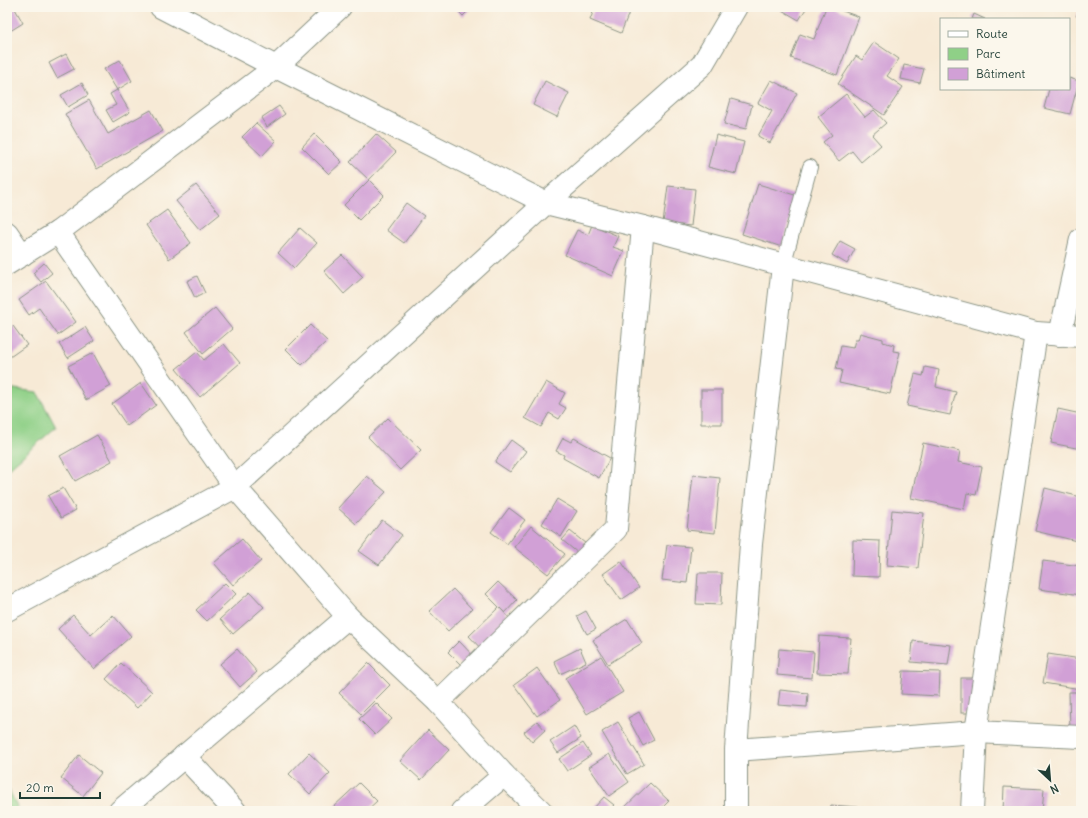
<svg xmlns="http://www.w3.org/2000/svg" width="1088" height="818" font-family="Delius,sans-serif">
<rect width="100%" height="100%" fill="#fbf7ec"/>
<filter id="ink" filterUnits="userSpaceOnUse"><feTurbulence type="fractalNoise" baseFrequency=".025" numOctaves="2"/><feDisplacementMap in="SourceGraphic" scale="8" xChannelSelector="R" yChannelSelector="G"/><feConvolveMatrix kernelMatrix="1 2 1 2 8 2 1 2 1" color-interpolation-filters="sRGB"/></filter>
<filter id="wash" filterUnits="userSpaceOnUse"><feTurbulence type="fractalNoise" baseFrequency=".012" numOctaves="4" result="noise"/><feDisplacementMap in="SourceGraphic" scale="16" xChannelSelector="R" yChannelSelector="G"/><feGaussianBlur stdDeviation="0.9" result="paint"/><feColorMatrix in="noise" values="0 0 0 0 0 0 0 0 0 0 0 0 0 0 0 0 0 1.4 0 .05"/><feComposite in="paint" operator="in"/></filter>
<g filter="url(#wash)">
<rect width="100%" height="100%" fill="#f7ead6"/>
<!-- green -->
<g fill="#8fd087" stroke="#57865e">
<polygon points="7,388 37,392 56,427 7,470"/>
<polygon points="7,787 8,788 19,811 7,811"/>
</g>
<g id="blocks">
<!-- building -->
<g fill="#d1a0d6">
<polygon points="7,7 14,7 23,23 7,33"/>
<polygon points="454,7 472,7 463,16"/>
<polygon points="595,7 622,7 630,10 621,33 590,20"/>
<polygon points="781,7 807,7 799,20 780,9"/>
<polygon points="826,7 832,7 859,17 837,75 791,58 800,34 814,39"/>
<polygon points="1081,9 1081,19 1076,16"/>
<polygon points="974,14 985,19 972,19"/>
<polygon points="874,42 899,59 887,76 903,87 884,115 838,84 856,56 862,60"/>
<polygon points="66,54 74,69 57,78 49,63"/>
<polygon points="120,60 132,81 117,90 104,69"/>
<polygon points="904,65 924,69 920,83 901,79"/>
<polygon points="1069,78 1079,81 1070,114 1044,108 1049,89 1069,89"/>
<polygon points="771,80 797,93 770,143 758,136 772,111 758,103"/>
<polygon points="545,81 569,93 557,117 533,105"/>
<polygon points="82,83 88,95 68,107 61,95"/>
<polygon points="117,90 130,112 113,122 106,110 116,105 110,94"/>
<polygon points="846,94 865,117 874,110 886,123 872,135 881,145 861,162 852,151 839,161 823,142 832,135 818,117"/>
<polygon points="731,99 752,105 746,129 724,124"/>
<polygon points="89,100 108,134 151,110 163,131 97,169 65,114"/>
<polygon points="279,106 285,114 267,127 261,118"/>
<polygon points="256,123 276,141 262,156 242,137"/>
<polygon points="314,134 342,162 329,174 302,147"/>
<polygon points="376,134 396,152 369,180 350,162"/>
<polygon points="716,135 744,142 736,174 708,167"/>
<polygon points="369,180 384,195 359,220 344,205"/>
<polygon points="758,184 798,196 782,247 742,234"/>
<polygon points="196,185 220,214 200,230 176,201"/>
<polygon points="668,186 695,189 691,226 663,223"/>
<polygon points="406,203 424,216 404,243 386,230"/>
<polygon points="167,210 191,243 169,259 146,225"/>
<polygon points="592,225 618,236 613,247 624,251 613,276 565,255 577,230 588,235"/>
<polygon points="300,228 317,243 294,268 278,253"/>
<polygon points="840,241 855,249 847,264 832,255"/>
<polygon points="342,255 363,277 344,294 324,271"/>
<polygon points="44,263 52,273 41,282 33,273"/>
<polygon points="197,276 205,293 195,298 187,281"/>
<polygon points="46,281 76,322 58,335 39,308 29,315 19,300"/>
<polygon points="215,308 232,329 203,354 186,332"/>
<polygon points="310,325 327,341 302,365 286,349"/>
<polygon points="13,326 27,345 7,359 7,330"/>
<polygon points="85,327 94,341 68,358 59,344"/>
<polygon points="860,333 883,339 883,342 894,345 893,351 900,352 890,394 839,383 842,370 836,369 841,346 853,348 855,340 858,340"/>
<polygon points="224,344 240,363 200,397 176,369 197,352 204,360"/>
<polygon points="93,353 111,386 86,400 68,366"/>
<polygon points="925,367 939,370 936,387 956,392 950,415 907,406 915,374 923,376"/>
<polygon points="546,382 565,393 559,404 566,408 559,419 549,413 541,427 525,418"/>
<polygon points="141,383 156,405 127,426 112,404"/>
<rect x="701" y="390" width="21" height="34"/>
<polygon points="1058,409 1081,414 1081,449 1051,443"/>
<polygon points="388,418 421,450 400,470 368,437"/>
<polygon points="97,435 112,461 75,481 60,456"/>
<polygon points="563,438 571,442 574,438 610,458 599,478 563,458 564,455 556,451"/>
<polygon points="511,440 526,451 510,472 495,462"/>
<polygon points="923,443 960,451 958,462 982,467 976,495 967,493 964,509 911,498"/>
<polygon points="693,475 720,478 715,533 687,530"/>
<polygon points="367,476 386,492 356,524 338,508"/>
<polygon points="63,488 76,510 61,518 48,496"/>
<polygon points="1045,488 1081,497 1081,542 1035,531"/>
<polygon points="557,499 577,511 561,537 542,524"/>
<polygon points="509,508 525,520 507,544 491,532"/>
<polygon points="892,510 924,513 918,568 887,565"/>
<polygon points="382,520 402,535 379,565 359,551"/>
<polygon points="531,526 565,554 548,574 514,547"/>
<polygon points="570,531 591,548 584,558 562,540"/>
<polygon points="242,539 261,561 233,585 214,563"/>
<polygon points="853,540 880,541 879,577 852,576"/>
<polygon points="667,545 691,547 687,583 662,580"/>
<polygon points="621,561 639,588 621,600 603,574"/>
<polygon points="1043,561 1081,566 1081,595 1039,589"/>
<polygon points="698,573 722,573 721,605 696,604"/>
<polygon points="498,582 517,600 505,613 500,608 514,623 484,652 469,636 499,607 486,594"/>
<polygon points="225,583 236,594 207,621 196,610"/>
<polygon points="453,589 472,609 448,631 429,611"/>
<polygon points="250,592 264,607 233,634 220,619"/>
<polygon points="586,611 596,629 587,634 577,616"/>
<polygon points="73,615 91,635 113,615 131,636 94,669 58,629"/>
<polygon points="627,619 642,643 608,664 593,640"/>
<polygon points="819,636 851,638 848,674 817,673"/>
<polygon points="459,641 480,663 469,673 448,652"/>
<polygon points="913,641 951,645 948,665 911,662"/>
<polygon points="580,648 586,662 560,674 554,661"/>
<polygon points="237,649 257,672 240,687 220,664"/>
<polygon points="779,649 814,652 812,678 777,675"/>
<polygon points="1048,654 1081,659 1081,689 1043,683"/>
<polygon points="601,656 623,692 587,714 565,678"/>
<polygon points="121,663 152,692 137,708 106,679"/>
<polygon points="368,663 390,685 361,714 339,693"/>
<polygon points="537,668 560,700 537,716 514,685"/>
<polygon points="903,671 940,672 939,696 901,694"/>
<rect x="961" y="678" width="24" height="35"/>
<polygon points="780,690 808,693 807,707 778,705"/>
<polygon points="1069,692 1081,692 1081,730 1070,731"/>
<polygon points="376,703 392,719 375,735 359,719"/>
<polygon points="639,712 654,740 643,746 628,718"/>
<polygon points="537,721 545,730 532,742 524,732"/>
<polygon points="618,722 644,764 627,774 602,732"/>
<polygon points="574,726 581,738 558,753 550,742"/>
<polygon points="428,730 449,750 421,780 400,761"/>
<polygon points="583,743 591,755 567,771 559,759"/>
<polygon points="309,753 330,773 310,794 289,774"/>
<polygon points="609,754 629,782 609,796 589,767"/>
<polygon points="79,755 101,773 83,796 61,778"/>
<polygon points="359,783 377,801 366,811 335,811 332,808"/>
<polygon points="650,783 669,801 659,811 625,811 623,809"/>
<polygon points="1004,787 1044,789 1042,811 1003,811"/>
<polygon points="604,797 614,805 608,811 591,811"/>
<polygon points="831,805 870,808 870,811 830,811"/>
</g>
</g>
</g>
<g filter="url(#ink)">
<use href="#blocks" fill-opacity="0" stroke="#8b9485" stroke-width="1"/>
<g fill="none" stroke-linecap="round" stroke-linejoin="round">
<defs>
<polyline id="lane" points="783,266 810,167"/>
<g id="street">
<polyline points="161,7 276,67 546,203 643,227 1036,333 1081,336"/>
<polyline points="58,232 235,487 348,617 438,702 504,775 541,811"/>
<polyline points="7,233 22,255"/>
<polyline points="7,264 58,232 276,67 340,7"/>
<polyline points="1060,335 1081,239"/>
<polyline points="7,610 235,487 546,203 702,65 736,7"/>
<polyline points="438,702 616,529 643,227"/>
<polyline points="736,750 976,732 1081,737"/>
<polyline points="184,756 235,811"/>
<polyline points="120,811 348,617"/>
<polyline points="462,811 504,775"/>
<polyline points="736,811 736,750 751,544 783,266"/>
<polyline points="972,811 976,732 1036,333"/>
</g>
</defs>
<!-- lane casing -->
<use href="#lane" stroke="#8b9485" stroke-width="16"/>
<!-- street casing -->
<use href="#street" stroke="#8b9485" stroke-width="24"/>
<!-- lane -->
<use href="#lane" stroke="#fff" stroke-width="14"/>
<!-- street -->
<use href="#street" stroke="#fff" stroke-width="22"/>
</g>
</g>
<!-- margin -->
<rect width="1088" height="818" fill="none" stroke="#fbf7ec" stroke-width="24"/>
<!-- legend -->
<rect x="940" y="18" width="130" height="72" fill="#fbf7ec" stroke="#a3ada2"/>
<rect x="948" y="31" width="20" height="6" fill="#ffffff" stroke="#a3ada2"/>
<text x="976" y="38" font-size="12" fill="#1f3d34">Route</text>
<rect x="948" y="48" width="20" height="12" fill="#8fd087" stroke="#a3ada2"/>
<text x="976" y="58" font-size="12" fill="#1f3d34">Parc</text>
<rect x="948" y="68" width="20" height="12" fill="#d1a0d6" stroke="#a3ada2"/>
<text x="976" y="78" font-size="12" fill="#1f3d34">Bâtiment</text>
<!-- north arrow -->
<g transform="translate(1050 780) rotate(154)" stroke="#fbf7ec" stroke-width="3" paint-order="stroke">
<path d="M0-3L7 15L0 10L-7 15Z" fill="#1f3d34"/>
<text y="-6" font-size="11" font-weight="bold" text-anchor="middle" fill="#1f3d34">N</text>
</g>
<!-- scale -->
<path d="M20 792v6h80v-6" fill="none" stroke="#1f3d34" stroke-width="2"/>
<text x="26" y="792" font-size="12" fill="#1f3d34" stroke="#fbf7ec" stroke-width="3" paint-order="stroke">20 m</text>
</svg>
